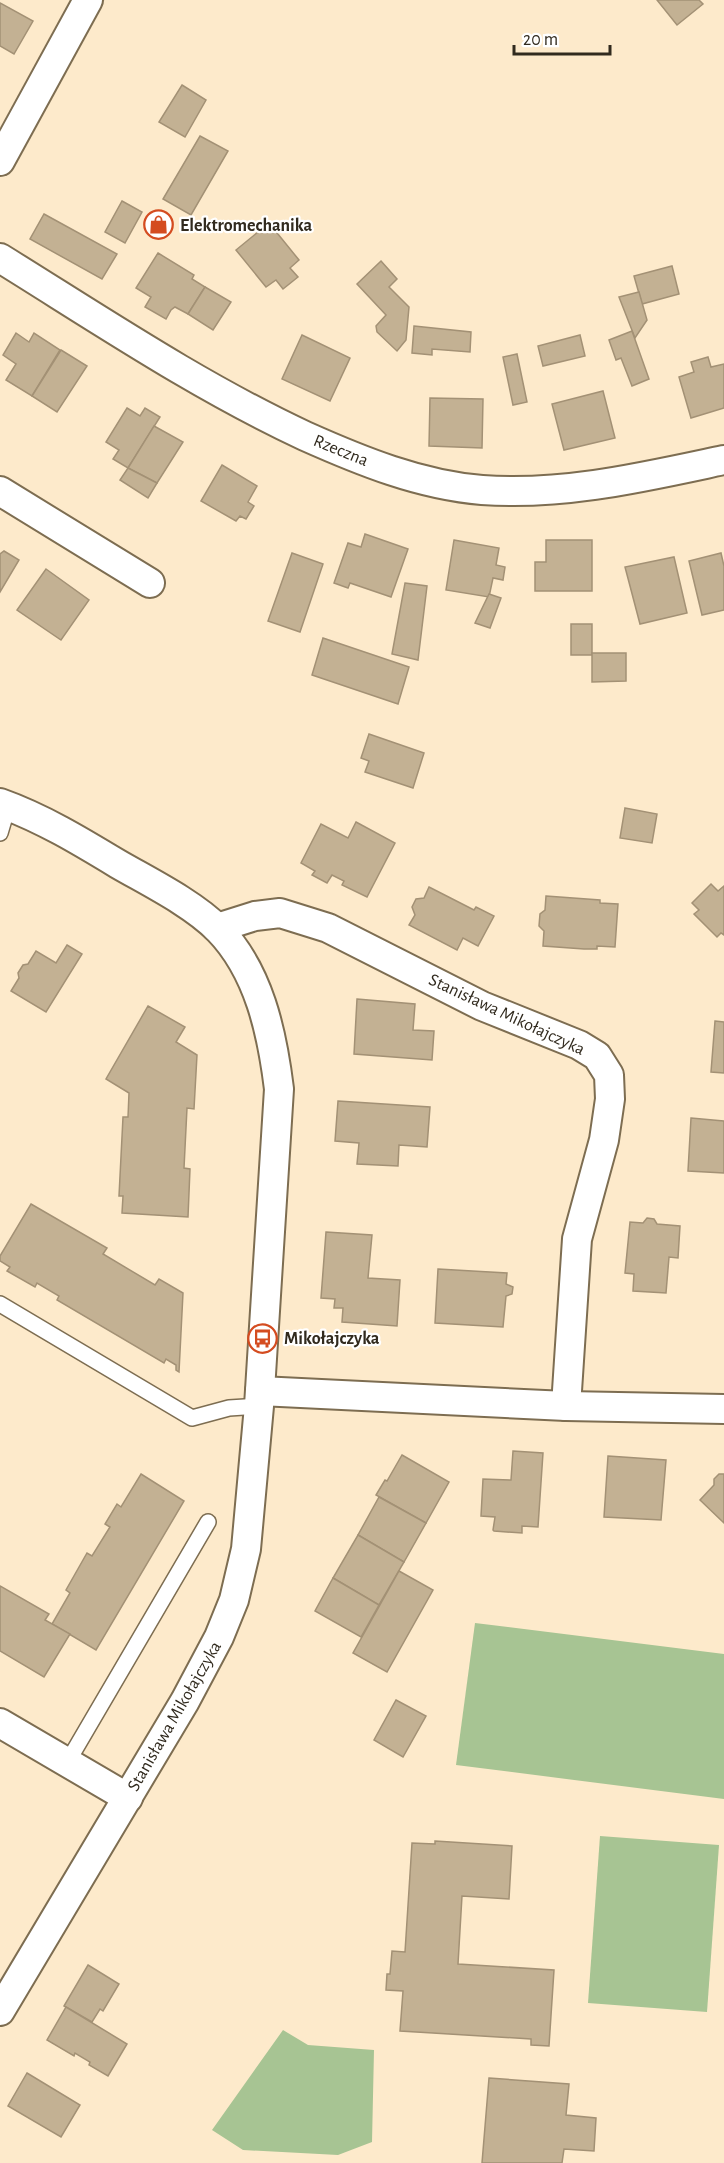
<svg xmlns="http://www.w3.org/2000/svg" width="724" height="2163" font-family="'Alegreya Sans',sans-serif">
<rect width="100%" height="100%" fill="#fdeacb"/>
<!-- green -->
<g fill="#a7c493">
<polygon points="475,1623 724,1654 724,1799 456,1765"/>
<polygon points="600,1836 719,1845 707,2012 588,2003"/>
<polygon points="283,2030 308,2045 374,2050 372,2142 338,2155 243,2150 212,2130"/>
</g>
<!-- building -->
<g fill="#c3b193" stroke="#a39175" stroke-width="1.5">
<polygon points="657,0 699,0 703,4 677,25"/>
<polygon points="0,3 33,21 14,54 0,46"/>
<polygon points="182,85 206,100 185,137 159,122"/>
<polygon points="200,136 228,151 191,215 163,199"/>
<polygon points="122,201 142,212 125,243 105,232"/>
<polygon points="44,214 117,254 102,279 30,239"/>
<polygon points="269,223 299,260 290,268 298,277 283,289 276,280 266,287 236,250"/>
<polygon points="158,253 194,275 192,279 205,287 188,314 175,307 171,310 166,319 145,307 151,297 136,288"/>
<polygon points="381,261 397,279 389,287 409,307 406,340 397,351 377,332 376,326 386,315 357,284"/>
<polygon points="672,266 679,294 642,304 634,276"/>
<polygon points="205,287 231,302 213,330 188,314"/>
<polygon points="639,292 647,320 635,338 619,297"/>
<polygon points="414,326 471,332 470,352 432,349 432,355 412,353"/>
<polygon points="632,331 649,379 632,386 621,358 616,360 609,340"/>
<polygon points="16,333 29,342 34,333 60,350 32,396 6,380 16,364 3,355"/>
<polygon points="302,335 350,358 330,401 282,379"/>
<polygon points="580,335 585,356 543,366 538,346"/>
<polygon points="61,350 87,366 57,412 32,396"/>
<polygon points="517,354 527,402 513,405 503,357"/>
<polygon points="708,357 711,367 724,364 724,408 691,418 679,377 694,372 691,362"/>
<polygon points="603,391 615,438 564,450 552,404"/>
<polygon points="430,398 483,399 482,448 429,446"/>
<polygon points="127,408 140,416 145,408 160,417 128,468 113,459 119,450 106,442"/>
<polygon points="154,426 183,442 157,483 128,468"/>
<polygon points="222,465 257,486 248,502 254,506 246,519 240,516 236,521 201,501"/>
<polygon points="128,468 157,483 148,498 120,480"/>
<polygon points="365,534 408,549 391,597 350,583 348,588 334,583 348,543 361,547"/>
<polygon points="454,540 499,548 496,565 505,567 503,580 493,578 489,597 446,590"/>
<polygon points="546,540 592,540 592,591 535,591 535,562 546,562"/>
<polygon points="4,551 19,560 0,592 0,554"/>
<polygon points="292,553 323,564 300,632 268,621"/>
<polygon points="721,553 724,566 724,610 702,615 689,561"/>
<polygon points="674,557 687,613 640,624 625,567"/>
<polygon points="46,569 89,600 61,640 17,610"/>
<polygon points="405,583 427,586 418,660 392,654"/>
<polygon points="489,594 501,598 490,628 475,623"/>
<rect x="571" y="624" width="21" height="31"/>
<polygon points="323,638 409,667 398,704 312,675"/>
<polygon points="592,653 626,653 626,681 592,682"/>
<polygon points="369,734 424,753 413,788 365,772 369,761 361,758"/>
<polygon points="625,808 657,814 652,843 620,838"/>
<polygon points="356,822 395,843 367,897 342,885 344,881 332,875 327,883 312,875 315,871 301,863 321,824 348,838"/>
<polygon points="711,884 718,891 724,886 724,935 721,933 717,937 694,914 699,910 692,903"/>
<polygon points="429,887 474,910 476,907 494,916 478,946 463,938 457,950 409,925 415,915 412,907 416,899 424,898"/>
<polygon points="546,896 600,900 600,903 618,904 615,947 597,946 597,949 584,949 543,946 544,931 539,926 540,914 545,910"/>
<polygon points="67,945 82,954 46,1012 11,991 19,978 18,973 23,965 28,964 36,951 56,963"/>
<polygon points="357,999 415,1004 413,1030 434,1031 432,1060 354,1054"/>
<polygon points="148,1006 185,1027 176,1042 197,1055 194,1109 187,1108 184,1168 190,1169 188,1217 122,1213 123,1196 119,1196 123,1117 128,1117 129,1093 106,1079"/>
<polygon points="715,1021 724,1022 724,1073 711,1072"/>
<polygon points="338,1101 430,1107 427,1147 399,1145 398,1166 357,1164 359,1143 335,1141"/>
<polygon points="691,1118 724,1121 724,1173 688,1171"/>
<polygon points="31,1204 107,1248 103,1254 155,1285 159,1279 183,1293 179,1372 176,1370 176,1365 166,1359 164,1363 57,1300 59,1296 37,1283 35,1287 7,1271 10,1267 0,1261 0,1256"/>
<polygon points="647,1218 654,1219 657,1224 680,1226 678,1258 669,1257 666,1293 633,1291 634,1274 625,1273 630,1222 643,1223"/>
<polygon points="326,1232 372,1235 368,1278 400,1280 397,1326 342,1322 343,1308 334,1308 335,1299 321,1298"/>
<polygon points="438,1269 507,1273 506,1284 513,1287 512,1294 506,1296 503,1327 435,1323"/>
<polygon points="513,1451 543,1453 538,1527 522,1526 522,1533 494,1531 493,1530 495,1517 481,1516 483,1479 511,1480"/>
<polygon points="402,1455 449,1482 426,1523 376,1495 385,1480 387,1481"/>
<polygon points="608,1456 666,1460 661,1520 604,1517"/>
<polygon points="141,1474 184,1501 96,1650 52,1624 70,1593 66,1590 87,1553 92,1556 110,1527 105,1524 117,1504 121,1507"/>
<polygon points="719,1474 724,1474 724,1523 700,1500 714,1485 714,1479"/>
<polygon points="379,1497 426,1523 404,1562 358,1535"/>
<polygon points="358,1535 404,1562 379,1605 333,1578"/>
<polygon points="399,1571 433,1590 387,1672 353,1653"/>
<polygon points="333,1578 379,1605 361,1637 315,1611"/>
<polygon points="0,1586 49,1614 45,1620 70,1634 44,1677 0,1651"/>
<polygon points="396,1700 426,1716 403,1757 374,1740"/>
<polygon points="435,1841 512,1846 509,1899 462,1896 458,1964 554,1970 549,2046 531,2045 531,2039 400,2031 403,1991 386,1990 387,1974 390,1974 392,1951 405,1952 412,1843 435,1844"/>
<polygon points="88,1965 119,1984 103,2011 100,2009 92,2022 64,2006"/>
<polygon points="66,2007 127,2044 108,2076 89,2065 90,2062 75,2053 74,2056 47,2040"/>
<polygon points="27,2073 80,2105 61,2137 8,2106"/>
<polygon points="489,2078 569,2084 566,2115 596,2118 594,2151 564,2149 562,2163 482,2163"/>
</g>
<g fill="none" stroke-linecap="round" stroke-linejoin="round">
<defs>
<g id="lane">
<polyline points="0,833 8,806"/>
<polyline points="0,1304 192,1418 229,1408 259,1406"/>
<polyline points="67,1763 208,1522"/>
</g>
<g id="street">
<polyline points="0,161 88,0"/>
<path d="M0,258C100,320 198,386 305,436C361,461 420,485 482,490C564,496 644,477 724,460"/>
<polyline points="0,491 150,583"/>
<path d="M0,803C42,818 80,841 118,864C149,882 192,903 218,929C259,971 272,1032 279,1089L259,1406L246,1549L234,1600L219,1637L185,1701L0,2011"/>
<polyline points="217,928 255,916 280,913 328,928 482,1006 579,1045 597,1056 609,1075 610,1099 604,1140 577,1239 566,1406"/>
<polyline points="260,1391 566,1406 724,1409"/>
<polyline points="0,1723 128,1798"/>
</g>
</defs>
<!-- lane casing -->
<use href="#lane" stroke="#7d6d51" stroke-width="18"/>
<!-- street casing -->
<use href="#street" stroke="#7d6d51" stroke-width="32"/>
<!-- lane -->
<use href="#lane" stroke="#fff" stroke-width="15"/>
<!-- street -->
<use href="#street" stroke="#fff" stroke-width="28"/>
</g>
<!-- icons -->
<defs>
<symbol id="shop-ring" viewBox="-11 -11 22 22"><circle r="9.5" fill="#fff" stroke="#d44c20" stroke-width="1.5"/><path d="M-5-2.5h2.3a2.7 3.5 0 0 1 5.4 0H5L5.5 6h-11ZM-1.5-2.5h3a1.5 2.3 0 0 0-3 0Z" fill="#d44c20"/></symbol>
<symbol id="bus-ring" viewBox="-11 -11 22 22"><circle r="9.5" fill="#fff" stroke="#d44c20" stroke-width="1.5"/><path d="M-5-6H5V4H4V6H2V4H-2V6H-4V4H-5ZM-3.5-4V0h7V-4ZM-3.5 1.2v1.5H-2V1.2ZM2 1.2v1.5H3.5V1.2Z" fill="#d44c20"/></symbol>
</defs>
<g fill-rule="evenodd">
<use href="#shop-ring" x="142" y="208" width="33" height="33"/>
<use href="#bus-ring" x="246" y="1322" width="33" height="33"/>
</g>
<g text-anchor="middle" stroke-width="4.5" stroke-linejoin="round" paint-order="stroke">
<!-- poi labels -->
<g font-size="18" font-weight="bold" fill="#312a1e" stroke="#fff" text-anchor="start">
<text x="180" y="231">Elektromechanika</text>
<text x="284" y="1344">Mikołajczyka</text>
</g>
<!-- street labels -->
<g font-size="18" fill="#312a1e" stroke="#fff">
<text transform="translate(341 450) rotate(22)" y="6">Rzeczna</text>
<text transform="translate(507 1014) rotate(25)" y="6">Stanisława Mikołajczyka</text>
<text transform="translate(174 1716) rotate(-60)" y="6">Stanisława Mikołajczyka</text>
</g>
</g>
<!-- scale -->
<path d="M514 45v9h96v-9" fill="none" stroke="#312a1e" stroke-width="3"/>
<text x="523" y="45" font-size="18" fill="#312a1e" stroke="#ffffff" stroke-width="4.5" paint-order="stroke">20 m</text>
</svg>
